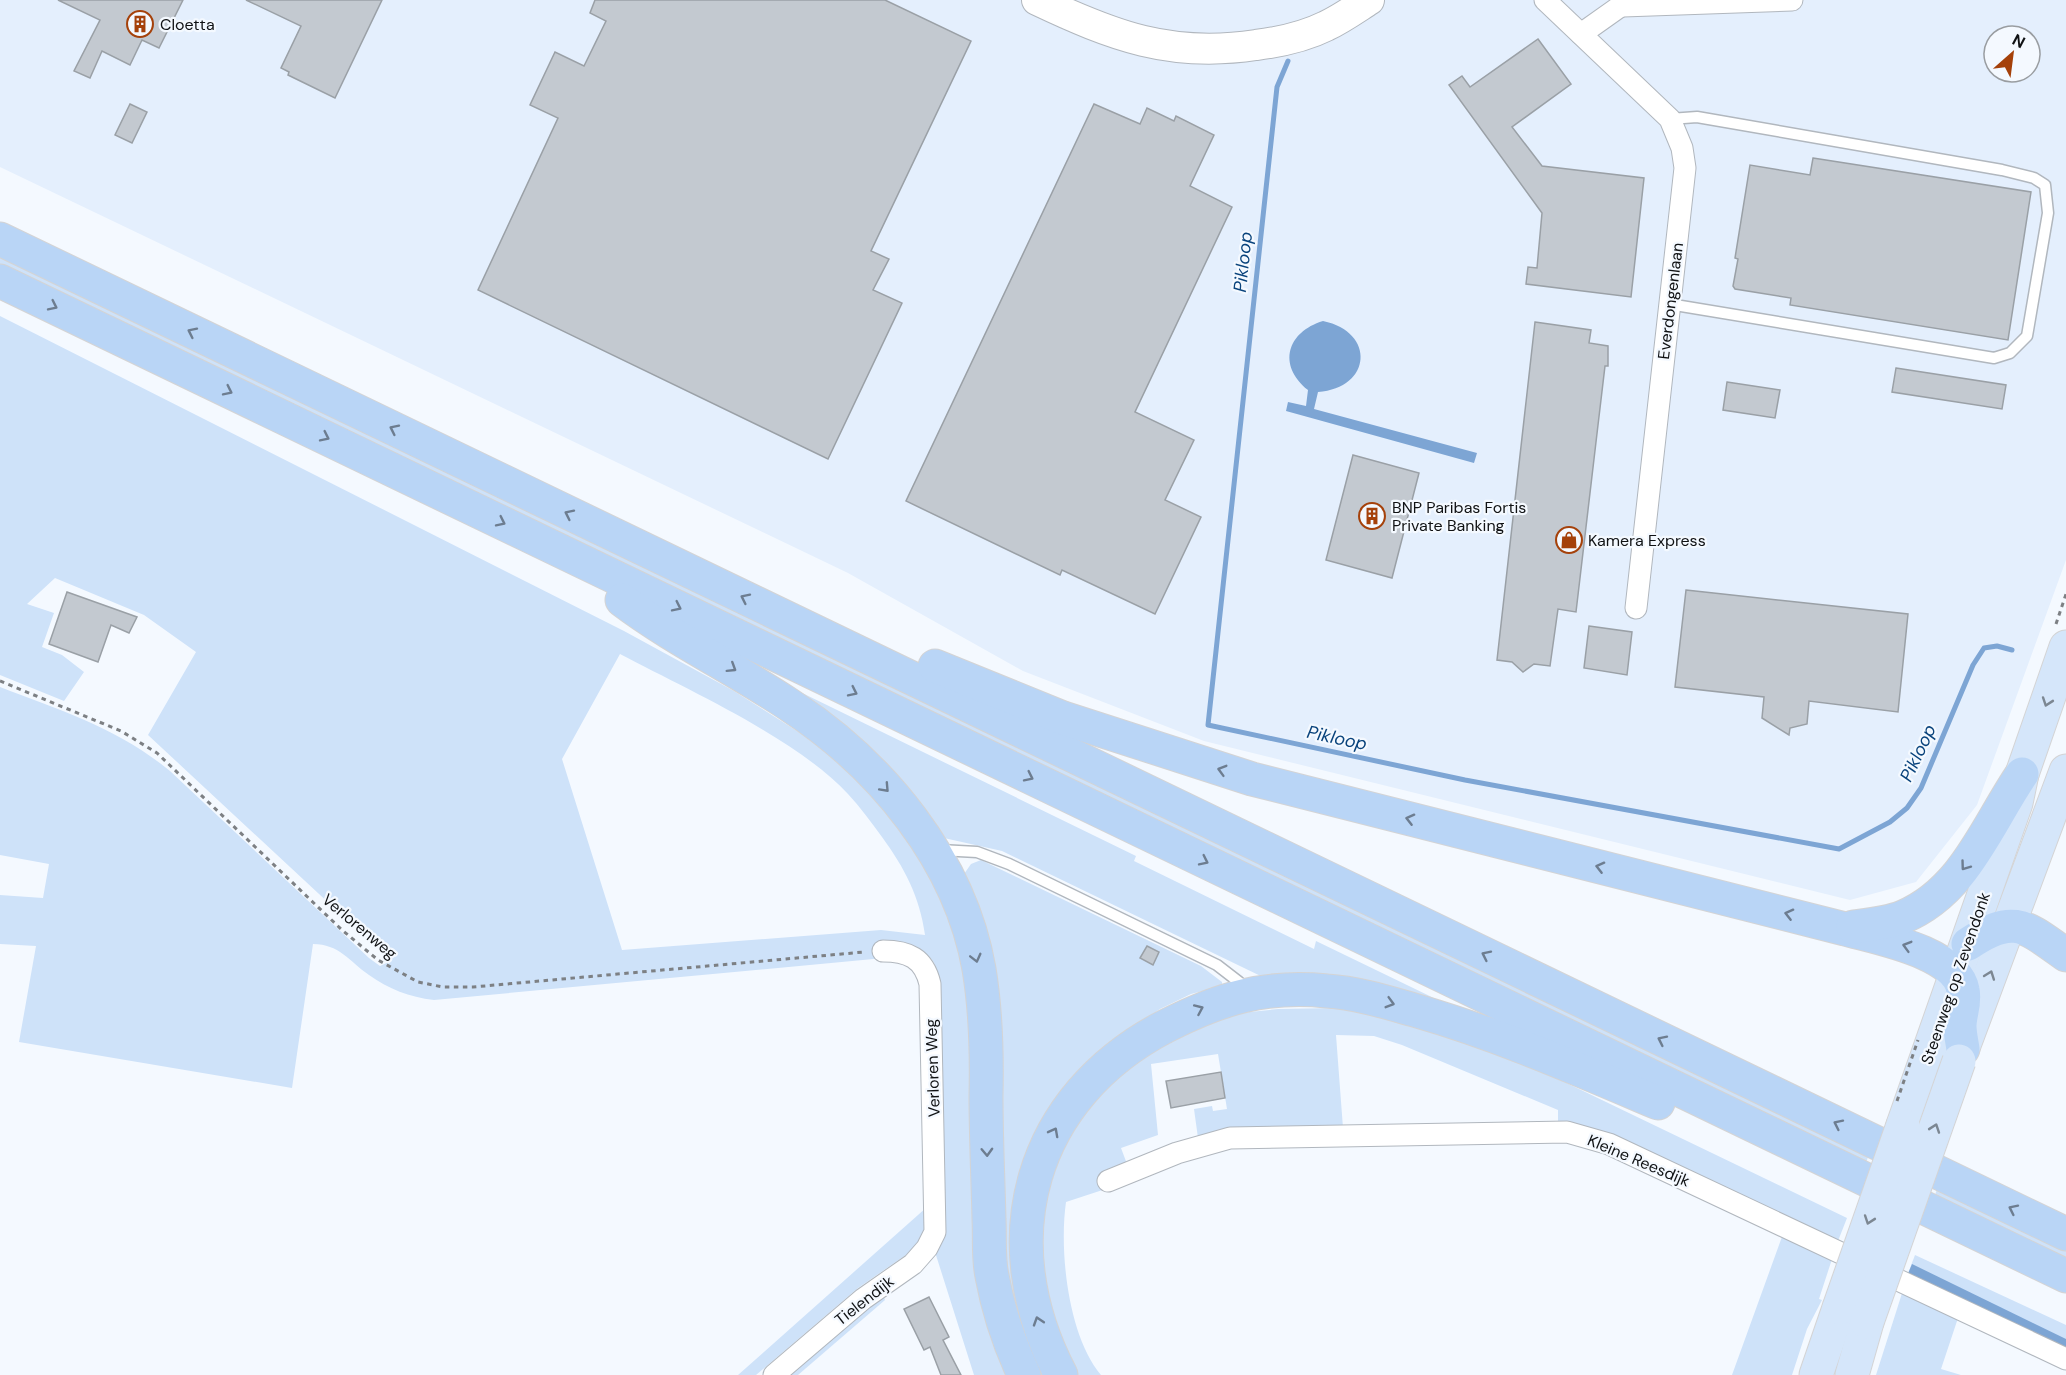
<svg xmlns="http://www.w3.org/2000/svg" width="2066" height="1375" font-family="'DM Sans',sans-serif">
<rect width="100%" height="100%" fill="#f4f9ff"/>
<!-- built -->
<path fill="#e4effd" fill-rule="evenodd" d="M0,0H2066V560L1977,805L1916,882L1850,900L1204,741L1023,671L848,573L0,167ZM1994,36H2030V72H1994Z"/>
<!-- green -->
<g fill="#cee2f9" fill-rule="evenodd">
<polygon points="0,255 1869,1154 1866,1163 0,265"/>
<path d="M0,316L624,631L734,691L816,743L861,779L898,825L938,887L958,943L968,992L1007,1375H974L935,1252L943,1241L944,1184L941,988C936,959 932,953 904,945L884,958L434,1000C409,997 389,989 369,975C349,961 339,944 313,944L292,1088L19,1042L36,946L0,944V895L43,898L49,864L0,855V687C62,711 118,728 170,771L369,958L380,966L391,961L148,735L196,652L144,615L55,578L27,604L54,613L42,647L62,655L84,672L64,701L0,675ZM620,654C688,690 796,738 848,794C860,807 871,822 882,837C904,867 920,897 925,935L881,930L622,950L562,759Z"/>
<polygon points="792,688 1136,856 1134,861 1314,949 1316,941 1440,1001 1273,982 1002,851 944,838"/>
<polygon points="981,860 1201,966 1222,982 1222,986 1191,994 1160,1009 1104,1048 1036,1135 1050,1375 1037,1375 1009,1292 964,874 971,864"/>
<path d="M1337,1008L1384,1015L1519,1060L1847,1218L1838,1241L1558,1123V1110L1402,1045L1374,1036L1336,1035L1343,1128L1198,1138L1194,1109L1212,1106L1213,1111L1227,1109L1218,1054L1151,1064L1158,1135L1121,1148L1133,1180L1066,1202C1059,1251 1068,1336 1101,1375H1073L1036,1259L1054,1161L1091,1101L1153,1047L1230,1014L1278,1009Z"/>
<polygon points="1938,1186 2066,1249 2066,1259 1935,1195"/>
<polygon points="927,1207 926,1232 913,1250 858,1288 756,1375 738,1375"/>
<polygon points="1783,1234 1833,1256 1819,1299 1822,1300 1807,1329 1792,1375 1732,1375"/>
<polygon points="1915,1255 2066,1325 2066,1351 1907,1276"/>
<polygon points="1904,1287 1959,1315 1941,1369 1961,1375 1876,1375"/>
<polygon points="883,1294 885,1300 798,1375 784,1375"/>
</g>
<!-- water -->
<g fill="#7da5d4">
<path d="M1323,321C1376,332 1372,388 1318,392L1314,409L1477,453L1474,463L1286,411L1288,402L1306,406L1308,390C1277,365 1287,332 1323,321Z"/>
<polygon points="1912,1264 2066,1339 2066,1351 1907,1276"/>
</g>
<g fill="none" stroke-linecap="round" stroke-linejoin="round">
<!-- stream -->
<polyline stroke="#7da5d4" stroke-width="5" points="1288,61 1277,87 1208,725 1465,780 1839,849 1890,822 1907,808 1921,788 1973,665 1984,648 1997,646 2012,650"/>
</g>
<!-- building -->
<g fill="#c3c9d0" stroke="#9aa0a6" stroke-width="1.5">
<polygon points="58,0 183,0 159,48 142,40 130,65 102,51 90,78 74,71 100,20"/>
<polygon points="246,0 382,0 335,98 288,75 289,72 281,68 301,26"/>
<polygon points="595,0 885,0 971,41 871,251 889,259 873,290 902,303 828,459 478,290 558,118 530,105 555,52 584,66 606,21 590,13"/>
<polygon points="1538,39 1571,84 1512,127 1542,166 1644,178 1631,297 1526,284 1528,267 1537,268 1542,213 1449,85 1462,76 1470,87"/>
<polygon points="130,104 147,112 132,143 115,135"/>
<polygon points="1094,104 1140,124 1147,108 1174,121 1176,116 1214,135 1190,186 1232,207 1135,412 1194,440 1165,500 1201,517 1155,614 1062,570 1060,575 906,501"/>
<polygon points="1813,158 2031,192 2008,340 1790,305 1791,298 1735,289 1733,286 1738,259 1735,258 1750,165 1810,175"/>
<polygon points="1535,322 1591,330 1589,343 1608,346 1608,366 1605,366 1598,425 1576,612 1558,609 1550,666 1534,664 1523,672 1512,662 1497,660"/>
<polygon points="1896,368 2006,385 2002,409 1892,392"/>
<polygon points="1727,382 1780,390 1775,418 1723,410"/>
<polygon points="1353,455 1419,473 1392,578 1326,560"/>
<polygon points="1686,590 1908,614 1898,712 1809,701 1807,724 1790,728 1789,735 1762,718 1764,697 1675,687"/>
<polygon points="67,592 137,617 129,633 111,625 98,662 49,644"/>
<polygon points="1589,626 1632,632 1627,675 1584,668"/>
<polygon points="1147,946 1159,952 1153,965 1140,958"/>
<polygon points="1221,1072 1225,1098 1171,1108 1166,1081"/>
<polygon points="929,1297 949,1337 943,1340 961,1375 941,1375 930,1347 924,1350 904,1309"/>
</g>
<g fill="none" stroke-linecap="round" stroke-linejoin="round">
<defs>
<g id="lane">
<polyline points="1669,304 1994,358 2010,353 2027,336 2048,213 2045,185 2034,178 2002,170 1697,117 1670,119"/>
<polyline points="940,850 977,852 1009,864 1217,965 1239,982 1245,991"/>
</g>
<g id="street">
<polyline points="1545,0 1670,119 1682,148 1685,168 1636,608"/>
<polyline points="1623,6 1792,0"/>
<polyline points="1581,34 1629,0"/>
<polyline points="1108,1181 1177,1153 1230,1138 1567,1132 1609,1144 2066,1359"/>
<path d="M774,1375L863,1299L913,1264L927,1248L935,1232L930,984C924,958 908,951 883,951"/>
</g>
<path id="secondary" d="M1037,0C1113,36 1171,58 1256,45C1280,42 1304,37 1326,26C1341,19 1355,9 1369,0"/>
<g id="primary">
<polyline points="1964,1045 2066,771"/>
<polyline points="1903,1125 2016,803 2022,774 2066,647"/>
<polyline points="1816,1375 1839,1308"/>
<polyline points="1852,1375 1867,1322"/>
</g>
<g id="highway">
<polyline points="0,239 2066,1234"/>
<polyline points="0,281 2066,1276"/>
<path d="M622,600C675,640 736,669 791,706C881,765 960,860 979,969C986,1011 987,1053 986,1096C986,1137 988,1178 989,1219C990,1238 988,1258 992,1276C998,1309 1010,1345 1024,1375"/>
<path d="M935,666L1063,718L1252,779L1845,929C1877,938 1956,952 1963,990C1966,1003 1960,1014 1960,1026C1960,1034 1962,1042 1963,1049"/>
<path d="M1853,927C1869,925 1888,923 1903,917C1965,891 1987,825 2022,774"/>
<path d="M1968,944C2014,913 2025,926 2066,955"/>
<path d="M1061,1375C990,1240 1029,1097 1166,1026C1221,998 1265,985 1327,991C1357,993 1386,1002 1414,1010C1498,1034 1578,1069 1658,1103"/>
</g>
</defs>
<!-- lane casing -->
<use href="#lane" stroke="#b1b7be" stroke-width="13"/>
<!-- street casing -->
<use href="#street" stroke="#b1b7be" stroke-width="23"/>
<!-- secondary casing -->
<use href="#secondary" stroke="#b1b7be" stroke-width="32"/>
<!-- primary casing -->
<use href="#primary" stroke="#d4d4d5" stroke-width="35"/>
<!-- highway casing -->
<use href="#highway" stroke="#d4d4d5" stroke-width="35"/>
<!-- path -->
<g stroke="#7d8084" stroke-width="3" stroke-dasharray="4.5 4.5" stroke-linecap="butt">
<polyline points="2056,624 2066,594"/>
<polyline points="0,681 121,731 157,753 342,930 378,960 418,982 443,987 473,987 864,952"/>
</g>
<!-- lane -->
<use href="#lane" stroke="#fff" stroke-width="10"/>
<!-- street -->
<use href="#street" stroke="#fff" stroke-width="21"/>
<!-- secondary -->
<use href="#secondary" stroke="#fff" stroke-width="30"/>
<!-- primary -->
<use href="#primary" stroke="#d5e6fa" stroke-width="33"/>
<!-- highway -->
<use href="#highway" stroke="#b9d5f6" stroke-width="33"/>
<defs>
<g id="primary-bridge">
<polyline points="1839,1308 1903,1125"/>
<polyline points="1867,1322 1959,1061"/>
</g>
</defs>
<!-- primary-bridge casing -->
<use href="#primary-bridge" stroke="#d4d4d5" stroke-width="35" stroke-linecap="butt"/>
<!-- path-bridge -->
<polyline stroke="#7d8084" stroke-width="3" stroke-dasharray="4.5 4.5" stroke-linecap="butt" points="1897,1101 1918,1040"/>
<!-- primary-bridge -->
<use href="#primary-bridge" stroke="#d5e6fa" stroke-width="33"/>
</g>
<!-- one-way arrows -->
<defs><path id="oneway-chevron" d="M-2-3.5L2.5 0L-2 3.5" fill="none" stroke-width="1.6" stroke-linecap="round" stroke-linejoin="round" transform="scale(1.5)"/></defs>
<g stroke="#6d7d90">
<use href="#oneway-chevron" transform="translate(53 306) rotate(26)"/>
<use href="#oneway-chevron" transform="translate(192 332) rotate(-154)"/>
<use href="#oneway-chevron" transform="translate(228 391) rotate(26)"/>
<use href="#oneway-chevron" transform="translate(394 429) rotate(-154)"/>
<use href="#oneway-chevron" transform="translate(325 437) rotate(26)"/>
<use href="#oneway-chevron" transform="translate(569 514) rotate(-154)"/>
<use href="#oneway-chevron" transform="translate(501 522) rotate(26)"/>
<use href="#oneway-chevron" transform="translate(745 598) rotate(-154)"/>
<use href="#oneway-chevron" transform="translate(677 607) rotate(26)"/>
<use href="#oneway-chevron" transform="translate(732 668) rotate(32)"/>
<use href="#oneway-chevron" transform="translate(853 692) rotate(26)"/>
<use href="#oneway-chevron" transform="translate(1222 770) rotate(-164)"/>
<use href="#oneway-chevron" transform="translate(1029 777) rotate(26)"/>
<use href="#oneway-chevron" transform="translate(885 788) rotate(47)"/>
<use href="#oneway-chevron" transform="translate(1410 819) rotate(-166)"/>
<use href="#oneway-chevron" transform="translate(1204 861) rotate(26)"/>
<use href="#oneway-chevron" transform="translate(1965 866) rotate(126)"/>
<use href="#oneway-chevron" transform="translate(1600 867) rotate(-166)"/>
<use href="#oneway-chevron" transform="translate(1789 914) rotate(-166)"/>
<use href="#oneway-chevron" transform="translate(1907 946) rotate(-164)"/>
<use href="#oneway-chevron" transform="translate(1486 955) rotate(-154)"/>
<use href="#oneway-chevron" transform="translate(976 958) rotate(76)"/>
<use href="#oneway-chevron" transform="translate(1390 1003) rotate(16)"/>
<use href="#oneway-chevron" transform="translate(1199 1009) rotate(-24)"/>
<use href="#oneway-chevron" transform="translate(1662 1040) rotate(-154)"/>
<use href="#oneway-chevron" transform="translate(1838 1124) rotate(-154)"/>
<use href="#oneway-chevron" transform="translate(1054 1132) rotate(-62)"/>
<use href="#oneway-chevron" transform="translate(987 1152) rotate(88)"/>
<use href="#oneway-chevron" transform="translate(2013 1209) rotate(-154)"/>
<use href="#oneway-chevron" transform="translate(1038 1321) rotate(-108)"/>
</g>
<g stroke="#7c8792">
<use href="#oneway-chevron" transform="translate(2047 702) rotate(109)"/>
<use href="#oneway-chevron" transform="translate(1990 975) rotate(-70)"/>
<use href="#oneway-chevron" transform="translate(1935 1128) rotate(-71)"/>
<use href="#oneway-chevron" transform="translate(1869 1220) rotate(109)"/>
</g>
<!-- icons -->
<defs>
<symbol id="building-ring" viewBox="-11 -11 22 22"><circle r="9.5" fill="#f4f9ff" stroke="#a5410a" stroke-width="1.5"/><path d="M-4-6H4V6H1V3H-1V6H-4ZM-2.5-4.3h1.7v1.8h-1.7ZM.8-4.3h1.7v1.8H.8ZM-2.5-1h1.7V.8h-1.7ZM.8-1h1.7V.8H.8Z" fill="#a5410a"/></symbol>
<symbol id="shop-ring" viewBox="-11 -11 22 22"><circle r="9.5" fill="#f4f9ff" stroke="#a5410a" stroke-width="1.5"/><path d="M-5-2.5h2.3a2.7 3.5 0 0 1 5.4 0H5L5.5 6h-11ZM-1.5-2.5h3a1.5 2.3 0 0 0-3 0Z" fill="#a5410a"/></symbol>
</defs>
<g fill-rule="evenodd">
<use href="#building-ring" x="125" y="9" width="30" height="30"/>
<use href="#building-ring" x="1357" y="501" width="30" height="30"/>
<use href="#shop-ring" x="1554" y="525" width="30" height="30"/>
</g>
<g text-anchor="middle" stroke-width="4.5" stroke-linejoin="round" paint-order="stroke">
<!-- poi labels -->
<g font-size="16" fill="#101214" stroke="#f4f9ff" text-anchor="start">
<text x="160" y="30">Cloetta</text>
<text x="1392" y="513">BNP Paribas Fortis<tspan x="1392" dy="18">Private Banking</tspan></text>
<text x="1588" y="546">Kamera Express</text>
</g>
<!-- street labels -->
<g font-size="16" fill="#101214" stroke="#f4f9ff">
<text transform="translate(1670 301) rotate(-83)" y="6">Everdongenlaan</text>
<text transform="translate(360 926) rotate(40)" y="6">Verlorenweg</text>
<text transform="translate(1955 978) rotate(-71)" y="6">Steenweg op Zevendonk</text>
<text transform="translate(932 1068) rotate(-92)" y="6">Verloren Weg</text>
<text transform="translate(1639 1160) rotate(23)" y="6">Kleine Reesdijk</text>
<text transform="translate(864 1300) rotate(-38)" y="6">Tielendijk</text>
</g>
<!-- water labels -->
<g font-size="18" font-style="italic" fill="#09437c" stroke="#f4f9ff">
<text transform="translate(1243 262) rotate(-84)" y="6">Pikloop</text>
<text transform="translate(1337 738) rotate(12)" y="6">Pikloop</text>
<text transform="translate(1918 753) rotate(-65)" y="6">Pikloop</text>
</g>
</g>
<!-- north arrow -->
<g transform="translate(2012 54) rotate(28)"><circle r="28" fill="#f4f9ff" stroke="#999da1" stroke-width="1.5"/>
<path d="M0-4.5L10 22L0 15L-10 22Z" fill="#a5410a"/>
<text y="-9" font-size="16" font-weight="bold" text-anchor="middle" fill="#101214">N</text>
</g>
</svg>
